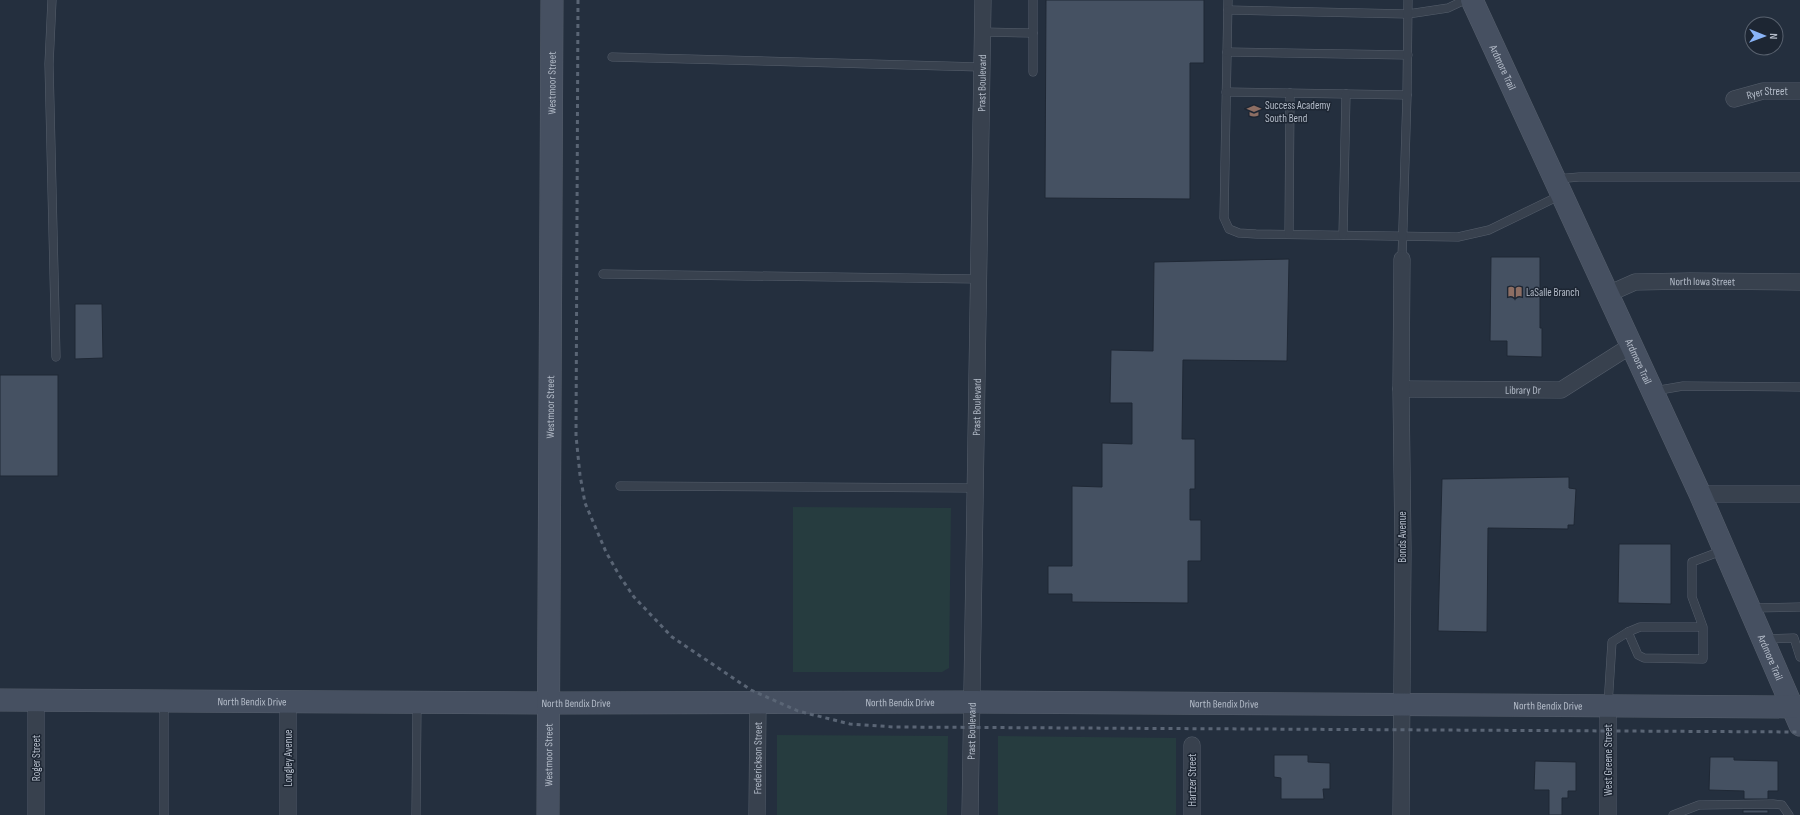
<svg xmlns="http://www.w3.org/2000/svg" width="1800" height="815" font-family="'Sofia Sans Condensed',sans-serif">
<rect width="100%" height="100%" fill="#242f3e"/>
<!-- green -->
<g fill="#263c3f">
<polygon points="793,507 951,508 949,668 942,672 793,672"/>
<polygon points="777,735 948,736 947,815 777,815"/>
<polygon points="998,736 1176,738 1176,815 998,815"/>
</g>
<!-- building -->
<g fill="#455162" stroke="#1f2835">
<polygon points="1046,0 1204,0 1204,63 1190,63 1190,199 1045,198"/>
<polygon points="1491,257 1540,257 1540,328 1542,328 1542,357 1507,356 1507,341 1490,341"/>
<polygon points="1289,259 1287,361 1183,360 1182,439 1195,439 1195,489 1190,489 1190,520 1201,520 1201,561 1188,561 1188,603 1072,602 1072,594 1048,594 1048,566 1072,566 1072,486 1102,487 1102,443 1132,444 1132,403 1110,403 1111,350 1153,351 1154,262"/>
<polygon points="75,304 102,304 103,358 75,359"/>
<rect x="0" y="375" width="58" height="101"/>
<polygon points="1569,477 1569,488 1576,489 1574,525 1568,525 1568,529 1488,528 1487,632 1438,631 1442,479"/>
<polygon points="1619,544 1671,544 1671,604 1618,603"/>
<polygon points="1274,755 1308,755 1308,762 1330,763 1330,789 1323,789 1324,799 1281,799 1281,778 1274,777"/>
<polygon points="1710,757 1734,757 1734,760 1778,761 1778,791 1768,791 1768,799 1744,799 1744,791 1709,790"/>
<polygon points="1535,761 1576,762 1576,791 1568,791 1568,798 1562,798 1562,815 1549,815 1549,790 1534,790"/>
<rect x="1743" y="810" width="25" height="3"/>
</g>
<g fill="none" stroke-linecap="round" stroke-linejoin="round">
<defs>
<g id="lane">
<polyline points="52,0 49,64 56,357"/>
<polyline points="1228,0 1224,218 1229,229 1239,233 1256,234 1458,237 1489,230 1561,195"/>
<polyline points="1228,10 1408,14 1448,8 1465,0"/>
<polyline points="982,32 1033,33"/>
<polyline points="1227,52 1408,55"/>
<polyline points="612,57 981,67"/>
<polyline points="1033,72 1033,0"/>
<polyline points="1226,92 1407,95"/>
<polyline points="1556,179 1579,177 1800,177"/>
<polyline points="1289,234 1290,93"/>
<polyline points="1343,235 1346,94"/>
<polyline points="1402,259 1407,95 1408,0"/>
<polyline points="603,274 978,279"/>
<polyline points="1654,391 1683,386 1800,387"/>
<polyline points="620,486 974,488"/>
<polyline points="1750,608 1800,607"/>
<polyline points="1703,627 1640,627 1628,632 1638,655 1644,658 1703,659 1703,627 1692,597 1692,562 1724,550"/>
<polyline points="1765,639 1794,638 1800,657"/>
<polyline points="1608,705 1612,642 1628,632"/>
<polyline points="164,815 164,702"/>
<polyline points="416,815 417,704"/>
<polyline points="1673,815 1699,805 1773,804 1782,805 1789,815"/>
</g>
<g id="street">
<path id="s1" d="M1734,99L1763,91H1800"/>
<path id="s2" d="M1608,294L1635,282L1690,281L1800,282"/>
<path id="s3" d="M1401,389L1561,390L1632,345"/>
<polyline points="1700,494 1800,494"/>
<polyline points="36,815 36,700"/>
<polyline points="288,815 288,702"/>
<path id="s4" d="M757,815L758,702"/>
<path id="s5" d="M970,815L983,0"/>
<polyline points="1192,815 1192,745"/>
<polyline points="1401,815 1403,550 1401,389 1402,259"/>
<polyline points="1608,815 1608,705"/>
</g>
<g id="secondary">
<path id="s6" d="M1472,0L1700,494L1800,725"/>
<path id="s7" d="M0,700L549,703L971,702L1800,707"/>
<path id="s8" d="M548,815L552,0"/>
</g>
</defs>
<!-- lane casing -->
<use href="#lane" stroke="#565f6c" stroke-width="9"/>
<!-- street casing -->
<use href="#street" stroke="#565f6c" stroke-width="17"/>
<!-- secondary casing -->
<use href="#secondary" stroke="#565f6c" stroke-width="23"/>
<!-- lane -->
<use href="#lane" stroke="#38414e" stroke-width="8"/>
<!-- street -->
<use href="#street" stroke="#38414e" stroke-width="16"/>
<!-- secondary -->
<use href="#secondary" stroke="#465061" stroke-width="22"/>
<!-- rail -->
<polyline stroke="#5a6575" stroke-width="3" stroke-dasharray="4 4" stroke-linecap="butt" points="578,0 576,436 580,475 585,503 606,552 619,575 634,597 672,637 751,690 798,711 850,724 894,727 1800,732"/>
</g>
<!-- icons -->
<defs>
<symbol id="school-bare" viewBox="-9 -9 18 18"><path d="M0-5L7-2L0 1L-7-2ZM-4 1L0 2.5L4 1V4Q0 6-4 4Z" fill="#8d6e63" stroke="#1d2633" stroke-width="2.5" paint-order="stroke"/></symbol>
<symbol id="library-bare" viewBox="-9 -9 18 18"><path d="M-6-4Q-3-5.5-.7-3.5V5Q-3 3-6 4ZM6-4Q3-5.5 .7-3.5V5Q3 3 6 4Z" fill="#8d6e63" stroke="#1d2633" stroke-width="2.5" paint-order="stroke"/></symbol>
</defs>
<g fill-rule="evenodd">
<use href="#school-bare" x="1244" y="101" width="20" height="20"/>
<use href="#library-bare" x="1505" y="282" width="20" height="20"/>
</g>
<g text-anchor="middle" stroke-width="3" stroke-linejoin="round" paint-order="stroke">
<!-- street labels -->
<g font-size="11" fill="#b4bcc9" stroke="#1d2633">
<text dy="4" stroke="none"><textPath href="#s6" startOffset="74">Ardmore Trail</textPath></text>
<text dy="4" stroke="none"><textPath href="#s8" startOffset="732">Westmoor Street</textPath></text>
<text dy="4" stroke="none"><textPath href="#s5" startOffset="732">Prast Boulevard</textPath></text>
<text dy="4" stroke="none"><textPath href="#s1" startOffset="34">Ryer Street</textPath></text>
<text dy="4" stroke="none"><textPath href="#s2" startOffset="97">North Iowa Street</textPath></text>
<text dy="4" stroke="none"><textPath href="#s6" startOffset="398">Ardmore Trail</textPath></text>
<text dy="4" stroke="none"><textPath href="#s3" startOffset="122">Library Dr</textPath></text>
<text dy="4" stroke="none"><textPath href="#s8" startOffset="408">Westmoor Street</textPath></text>
<text dy="4" stroke="none"><textPath href="#s5" startOffset="408">Prast Boulevard</textPath></text>
<text transform="translate(1402 537) rotate(-90)" y="4">Bonds Avenue</text>
<text dy="4" stroke="none"><textPath href="#s6" startOffset="722">Ardmore Trail</textPath></text>
<text dy="4" stroke="none"><textPath href="#s7" startOffset="252">North Bendix Drive</textPath></text>
<text dy="4" stroke="none"><textPath href="#s7" startOffset="900">North Bendix Drive</textPath></text>
<text dy="4" stroke="none"><textPath href="#s7" startOffset="576">North Bendix Drive</textPath></text>
<text dy="4" stroke="none"><textPath href="#s7" startOffset="1224">North Bendix Drive</textPath></text>
<text dy="4" stroke="none"><textPath href="#s7" startOffset="1548">North Bendix Drive</textPath></text>
<text dy="4" stroke="none"><textPath href="#s5" startOffset="84">Prast Boulevard</textPath></text>
<text dy="4" stroke="none"><textPath href="#s8" startOffset="60">Westmoor Street</textPath></text>
<text transform="translate(36 758) rotate(-90)" y="4">Roger Street</text>
<text transform="translate(288 758) rotate(-90)" y="4">Longley Avenue</text>
<text dy="4" stroke="none"><textPath href="#s4" startOffset="57">Frederickson Street</textPath></text>
<text transform="translate(1608 760) rotate(-90)" y="4">West Greene Street</text>
<text transform="translate(1192 780) rotate(-90)" y="4">Hartzer Street</text>
</g>
<!-- poi labels -->
<g font-size="11" fill="#b4bcc9" stroke="#1d2633" text-anchor="start">
<text x="1265" y="109">Success Academy<tspan x="1265" dy="13">South Bend</tspan></text>
<text x="1526" y="296">LaSalle Branch</text>
</g>
</g>
<!-- north arrow -->
<g transform="translate(1764 36) rotate(91)"><circle r="19" fill="#1d2633" stroke="#59626f"/>
<path d="M0-3L7 15L0 10L-7 15Z" fill="#8ab4f8"/>
<text y="-6" font-size="11" font-weight="bold" text-anchor="middle" fill="#b4bcc9">N</text>
</g>
</svg>
